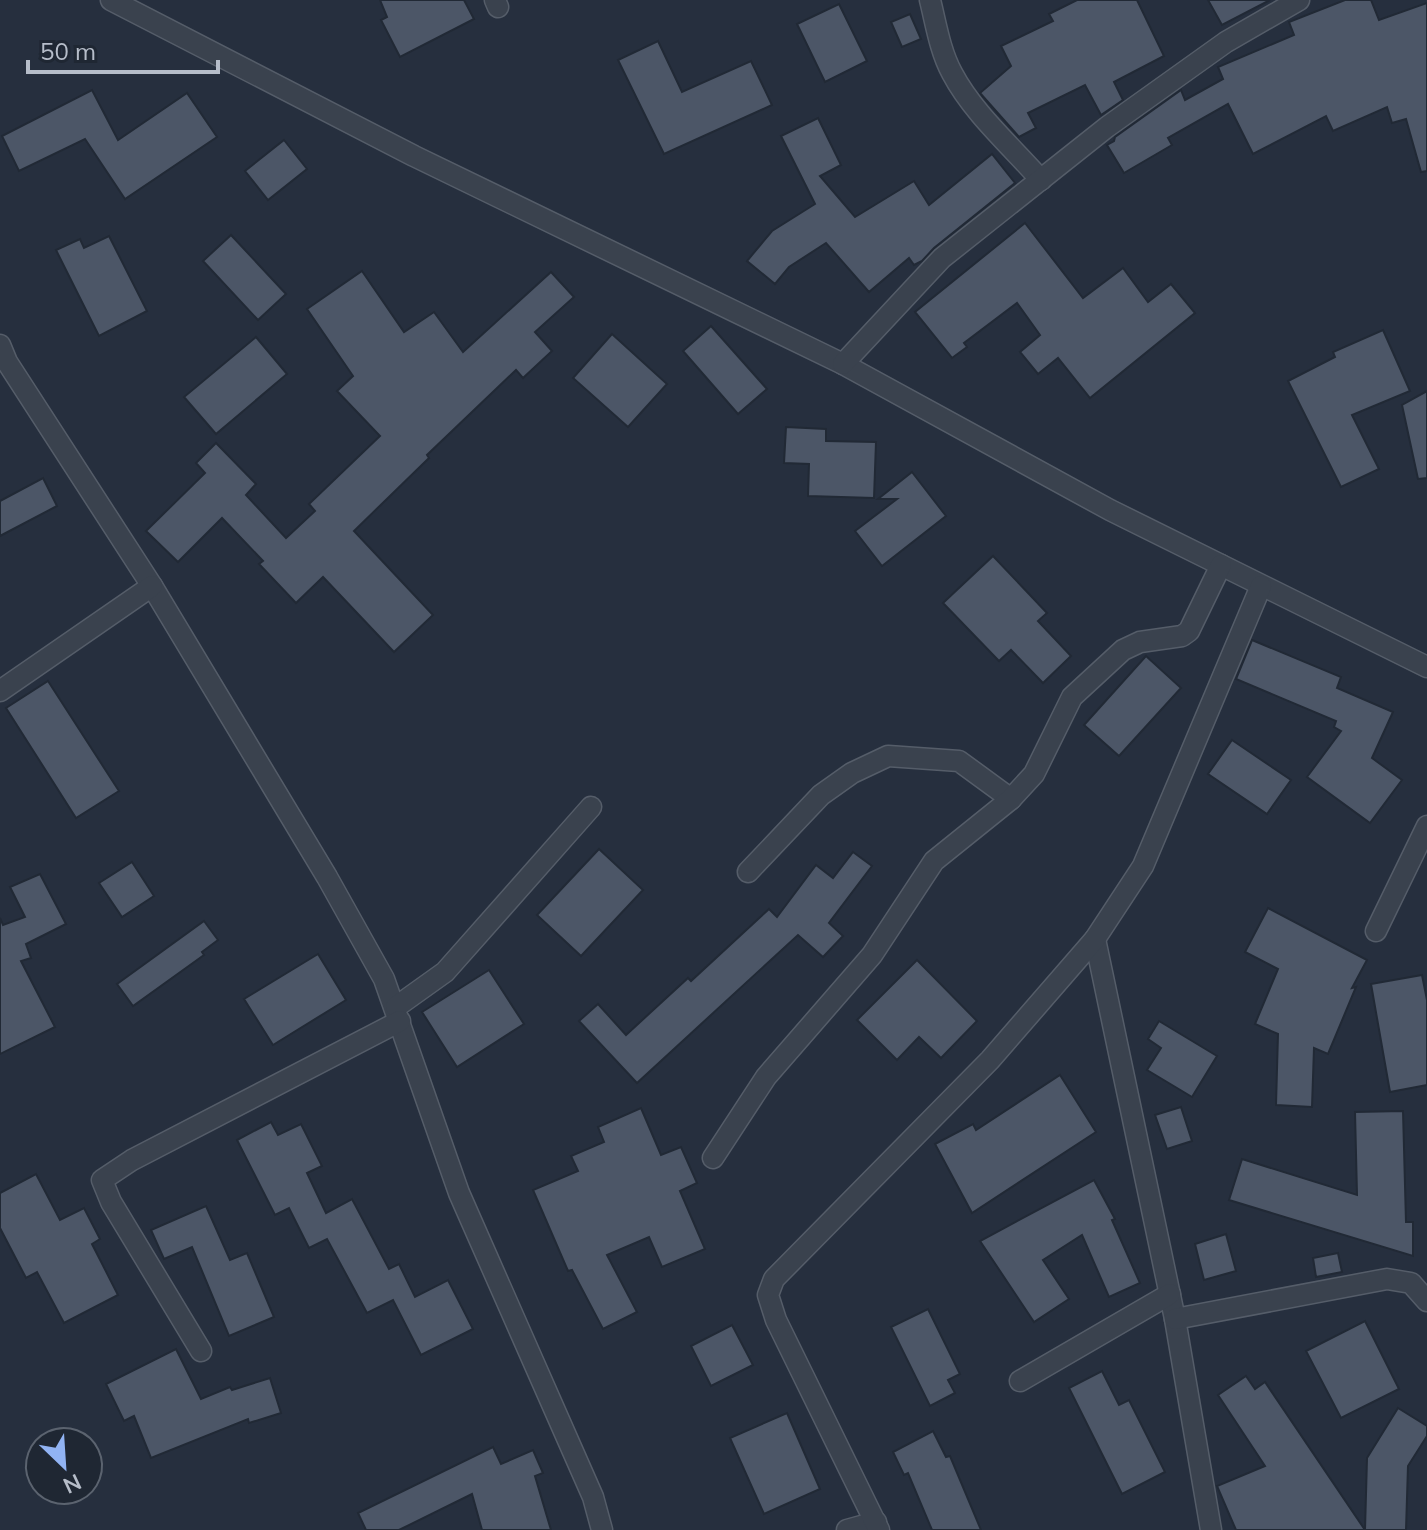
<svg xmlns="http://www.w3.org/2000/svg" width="1427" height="1530" font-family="Mulish,sans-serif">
<rect width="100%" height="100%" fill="#262f3e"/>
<!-- building -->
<g fill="#4c5667" stroke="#212935" stroke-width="2">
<polygon points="380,0 464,0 474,19 400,57 381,20 387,17"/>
<polygon points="1077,0 1137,0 1164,56 1114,82 1123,100 1101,115 1085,85 1028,113 1036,128 1019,137 980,93 1011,66 1001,46 1053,21 1049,14"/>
<polygon points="1208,0 1270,0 1222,25"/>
<polygon points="1345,0 1371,0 1379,20 1427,3 1427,171 1421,172 1406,119 1392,123 1387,107 1333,131 1326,116 1253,154 1228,104 1168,138 1172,145 1124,173 1107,145 1114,141 1115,137 1181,90 1185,100 1223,79 1218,67 1294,35 1289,22"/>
<polygon points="839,4 867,61 825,82 797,24"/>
<polygon points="910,14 921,39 902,47 891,22"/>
<polygon points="658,41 682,92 751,61 772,105 664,154 618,60"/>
<polygon points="92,90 118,140 187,93 217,137 125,199 85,139 19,171 2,136"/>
<polygon points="818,118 841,165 820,176 855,217 914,181 929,205 992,154 1015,183 934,248 922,261 914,265 909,258 869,292 826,243 789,267 775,284 747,261 772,231 815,204 781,136"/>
<polygon points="284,140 307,169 268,200 245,171"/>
<polygon points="1025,223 1083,298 1123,268 1148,302 1171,284 1195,313 1090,398 1058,358 1038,374 1020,352 1040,335 1017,303 964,343 967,347 952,358 915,312"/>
<polygon points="231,235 286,294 258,320 203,261"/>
<polygon points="109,236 147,311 99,336 56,250 80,239 84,248"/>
<polygon points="362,271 404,332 434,312 463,352 551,272 574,297 535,332 552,351 523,378 516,370 427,455 429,458 354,531 433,615 394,652 323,577 296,603 259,564 263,561 222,518 178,562 146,531 205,473 196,463 216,443 256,484 246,495 286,538 315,511 309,504 380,436 337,391 353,376 307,309"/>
<polygon points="711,326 767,389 738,414 683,351"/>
<polygon points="1383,330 1410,391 1352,415 1379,469 1341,487 1288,381 1335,357 1333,352"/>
<polygon points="612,334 667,384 628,427 573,378"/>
<polygon points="256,337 287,374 216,434 184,397"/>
<polygon points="1427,391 1427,478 1418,479 1402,405"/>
<polygon points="786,427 826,429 826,441 876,442 874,498 808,496 809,464 784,463"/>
<polygon points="912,472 946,516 882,566 855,531 897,499 878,499"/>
<polygon points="43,478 57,506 0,536 0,501"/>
<polygon points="993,556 1047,613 1038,621 1071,656 1043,683 1011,650 999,661 943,603"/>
<polygon points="1252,640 1341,677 1337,688 1393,712 1372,758 1402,780 1370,823 1307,777 1341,731 1334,727 1336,721 1236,679"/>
<polygon points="1146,656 1181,688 1119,756 1084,725"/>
<polygon points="48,681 119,791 76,818 6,708"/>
<polygon points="1232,740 1291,780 1267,814 1208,774"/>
<polygon points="599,849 643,890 581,956 537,915"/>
<polygon points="853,852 872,866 829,923 843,936 823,957 798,935 637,1083 579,1021 598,1004 626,1035 688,978 691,981 769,909 777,917 816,865 833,878"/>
<polygon points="132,862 154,896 122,917 99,883"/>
<polygon points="40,874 66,924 26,944 31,958 21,961 55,1027 0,1054 0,918 3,925 25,917 10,887"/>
<polygon points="1268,908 1367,960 1352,988 1356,987 1328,1054 1314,1048 1312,1107 1276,1105 1278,1034 1255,1024 1278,969 1245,952"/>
<polygon points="204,921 218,940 202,952 204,955 133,1006 117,984"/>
<polygon points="318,954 346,1000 273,1045 244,999"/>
<polygon points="917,960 977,1021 941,1058 919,1037 897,1060 857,1020"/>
<polygon points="489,970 524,1024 457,1067 422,1012"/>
<polygon points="1422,975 1427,1000 1427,1085 1390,1092 1371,984"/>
<polygon points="1159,1021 1217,1056 1192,1097 1147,1070 1161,1048 1148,1039"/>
<polygon points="1060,1075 1096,1132 972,1213 935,1144 973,1124 976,1130"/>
<polygon points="1181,1107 1192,1141 1167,1149 1155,1115"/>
<polygon points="641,1108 661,1155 681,1147 697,1183 680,1191 705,1249 662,1267 649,1237 607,1255 637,1312 603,1329 572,1270 568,1271 533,1190 578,1171 571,1156 604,1142 598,1127"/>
<polygon points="1403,1111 1406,1222 1413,1222 1413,1256 1229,1200 1242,1159 1357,1195 1355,1112"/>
<polygon points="271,1122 278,1135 301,1124 322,1166 307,1173 326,1213 352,1199 389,1269 399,1264 415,1297 448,1280 473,1329 421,1355 393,1300 367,1313 327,1239 309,1248 289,1208 275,1215 237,1140"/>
<polygon points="36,1174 60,1220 84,1208 100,1239 92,1244 118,1295 64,1323 37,1272 26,1278 0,1228 0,1193"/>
<polygon points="1094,1180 1115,1219 1112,1220 1140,1283 1109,1297 1082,1235 1043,1260 1069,1299 1034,1322 980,1241"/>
<polygon points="206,1206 230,1260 247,1253 274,1317 229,1336 192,1247 164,1259 151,1230"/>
<polygon points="1226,1234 1236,1271 1204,1280 1195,1244"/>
<polygon points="1338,1253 1342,1272 1316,1277 1313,1258"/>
<polygon points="928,1309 960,1374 948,1380 955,1393 930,1406 891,1327"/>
<polygon points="1365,1321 1399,1389 1341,1418 1306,1351"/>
<polygon points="732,1325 753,1365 711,1386 691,1346"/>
<polygon points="176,1349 201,1399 230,1387 232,1390 270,1378 281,1413 249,1423 248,1419 151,1458 134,1416 124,1421 106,1384"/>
<polygon points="1102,1371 1119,1405 1129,1400 1165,1472 1122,1494 1069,1388"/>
<polygon points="1246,1376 1255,1389 1265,1382 1365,1530 1236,1530 1217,1486 1265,1466 1218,1395"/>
<polygon points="1398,1408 1427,1426 1427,1436 1408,1466 1406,1530 1365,1530 1367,1458"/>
<polygon points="787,1413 820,1489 764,1514 730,1438"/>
<polygon points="933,1431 946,1457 950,1456 981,1530 932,1530 908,1473 904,1475 893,1452"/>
<polygon points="493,1447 501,1464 533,1450 543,1473 535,1476 551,1530 482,1530 472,1494 399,1530 366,1530 358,1513"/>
</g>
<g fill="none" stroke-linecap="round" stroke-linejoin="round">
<defs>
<g id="street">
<polyline points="111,0 414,156 843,364 1110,510 1427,667"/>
<polyline points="495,0 498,7"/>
<path d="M930,0C936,24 940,51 952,73C973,113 1011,146 1041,180"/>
<polyline points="0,345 7,362 152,586 327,877 384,979 459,1193 593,1497 602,1530"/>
<polyline points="843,364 942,258 1107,127 1226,42 1299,0"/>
<polyline points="0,691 152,586"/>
<polyline points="748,872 821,795 852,773 888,756 959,761 1011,799"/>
<polyline points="1376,931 1427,826"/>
<polyline points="1095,939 1175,1319 1211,1530"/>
<polyline points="396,1007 445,972 591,807"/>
<polyline points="713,1158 766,1077 872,955 934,861 1011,799 1034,774 1072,697 1123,650 1140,642 1182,636 1189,631 1221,565"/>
<polyline points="1175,1319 1387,1279 1411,1283 1427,1301"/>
<polyline points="201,1351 111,1202 102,1180 132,1160 400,1021"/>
<polyline points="1020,1381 1170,1294"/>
<polyline points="847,1530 876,1522"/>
<polyline points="879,1530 776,1320 768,1295 774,1279 990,1060 1095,939 1143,866 1261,586"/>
</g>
</defs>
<!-- street casing -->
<use href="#street" stroke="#555d69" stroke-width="23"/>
<!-- street -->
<use href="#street" stroke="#3a424e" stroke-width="20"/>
</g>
<!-- north arrow -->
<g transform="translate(64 1466) rotate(155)"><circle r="38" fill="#1f2733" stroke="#5b636f" stroke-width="2"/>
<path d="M0-6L14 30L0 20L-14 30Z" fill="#91b3f3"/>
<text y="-12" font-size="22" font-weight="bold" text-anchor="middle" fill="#b6bdc9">N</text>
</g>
<!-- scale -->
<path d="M28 60v12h190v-12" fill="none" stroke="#b6bdc9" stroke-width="4"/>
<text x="40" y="60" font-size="24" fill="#b6bdc9" stroke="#1f2733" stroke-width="6" paint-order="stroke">50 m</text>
</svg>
